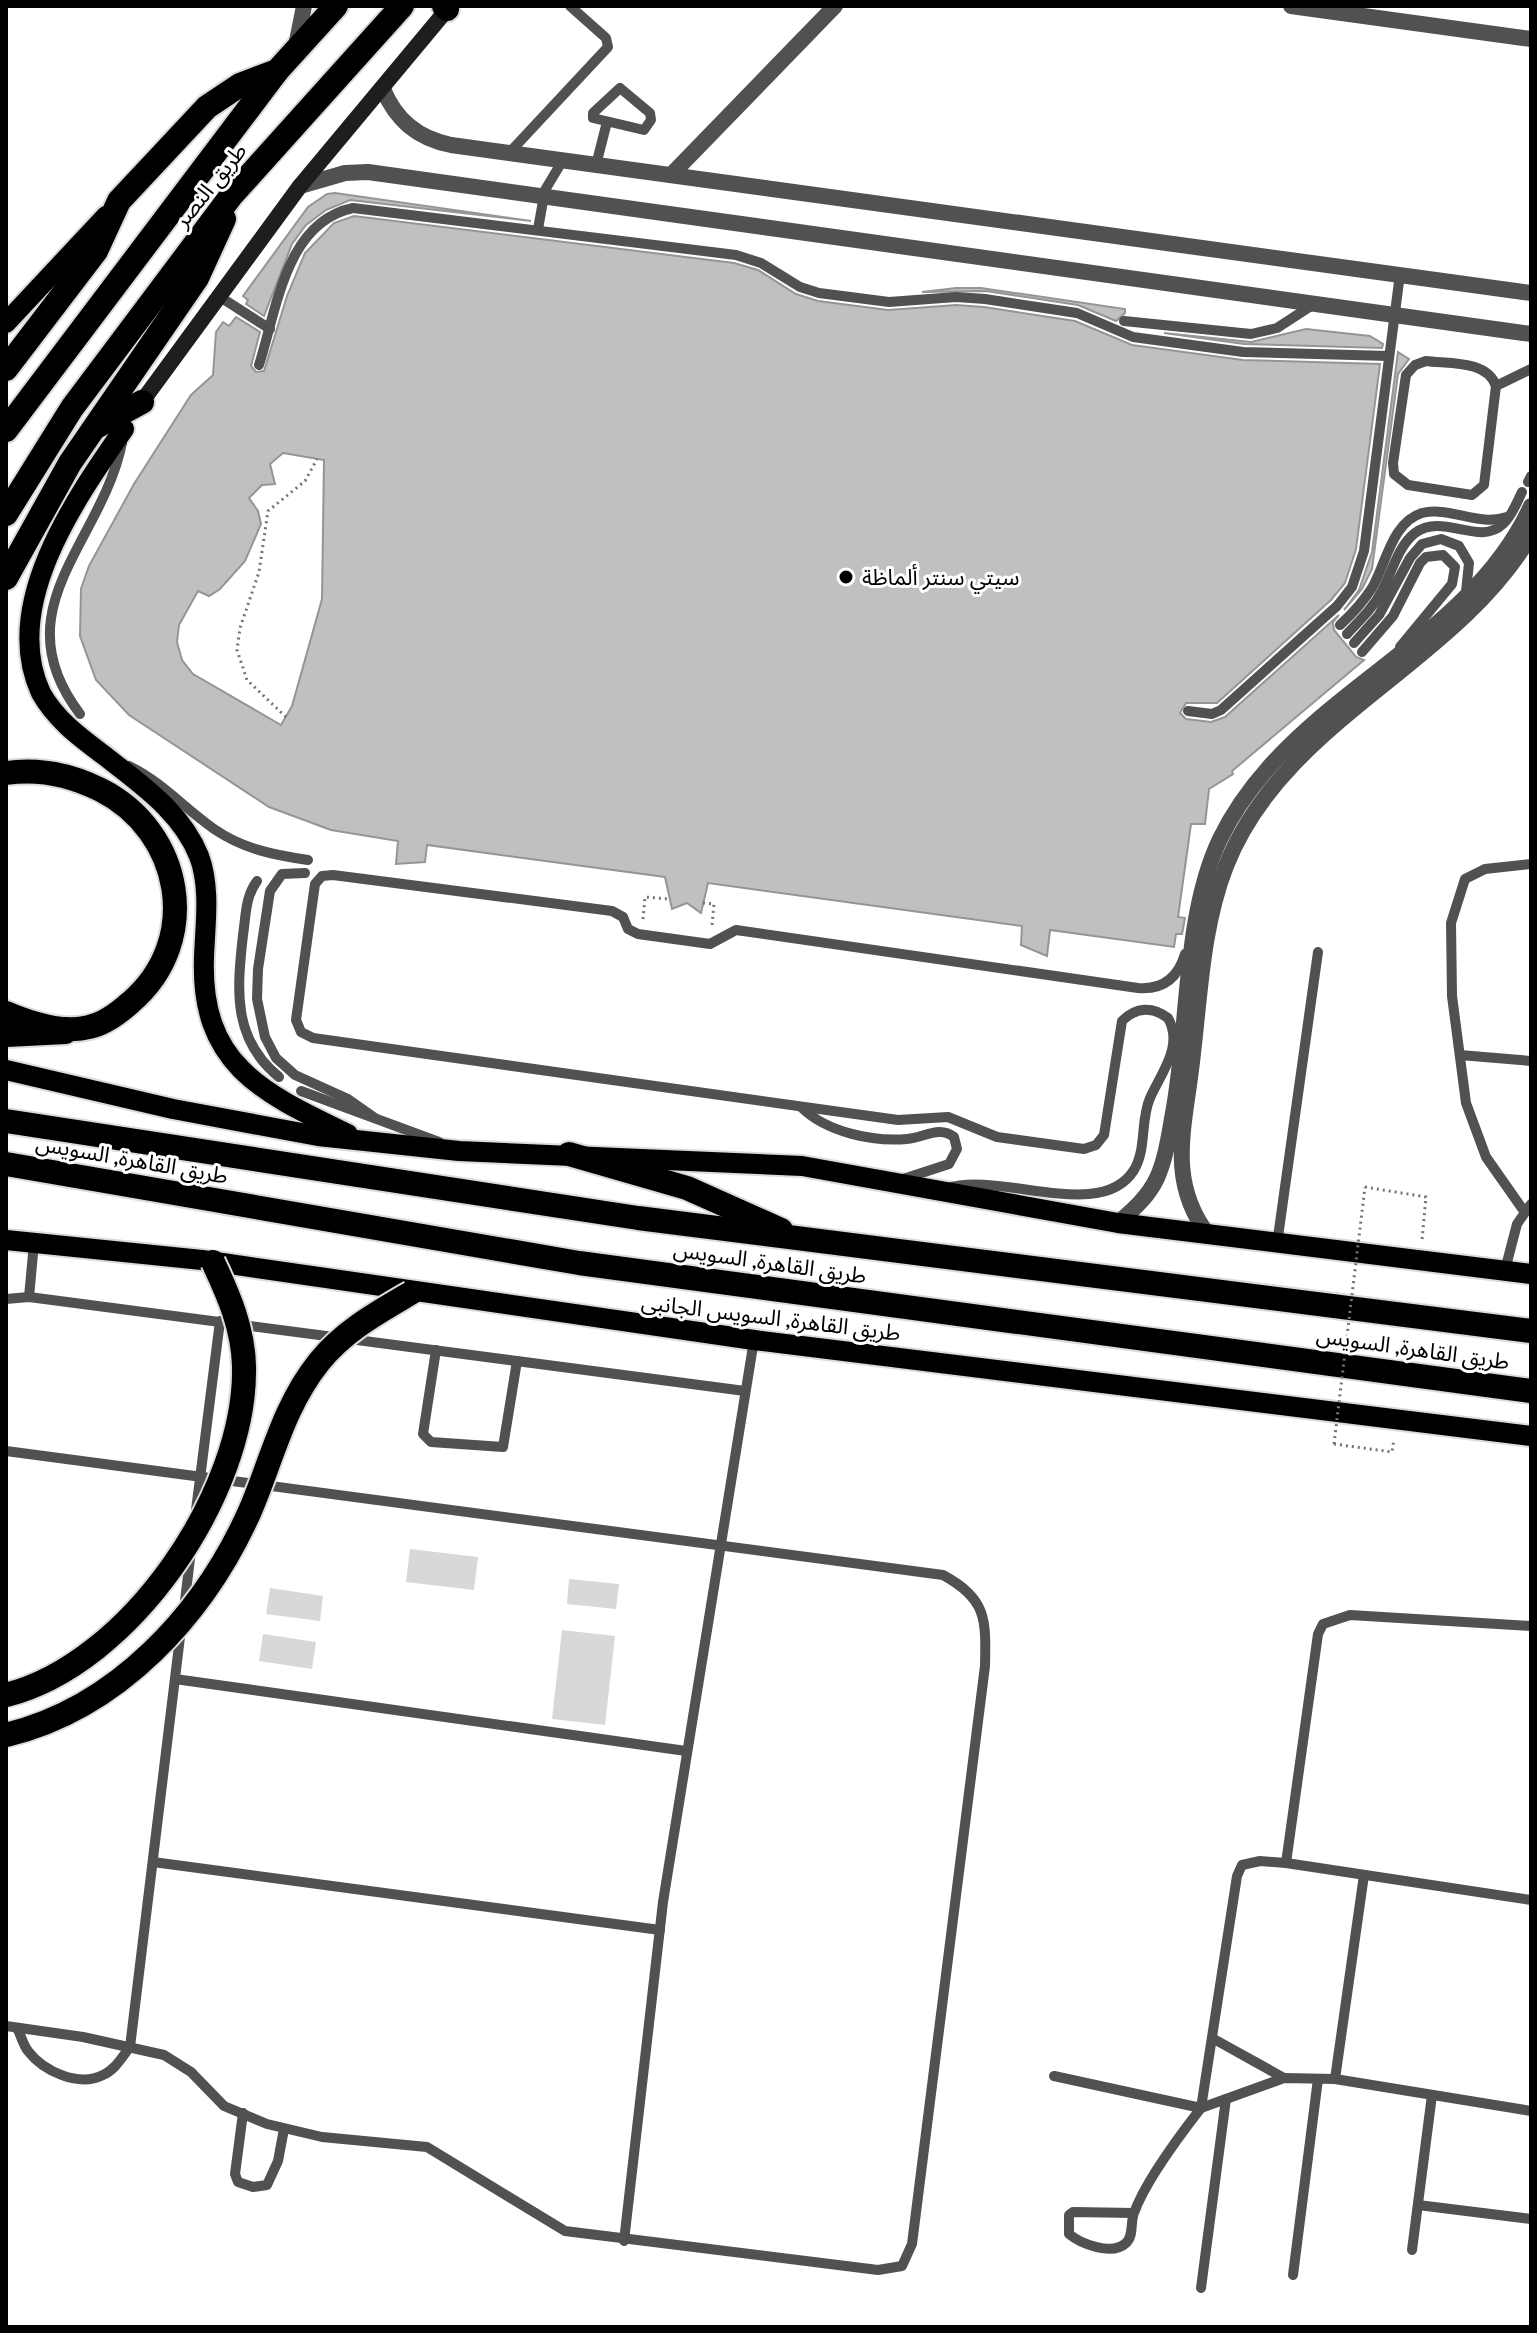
<svg xmlns="http://www.w3.org/2000/svg" width="1537" height="2333" font-family="Overpass,'Noto Sans Arabic',sans-serif">
<rect width="100%" height="100%" fill="#fff"/>
<!-- green -->
<g fill="#d8d8d8">
<polygon points="410,1549 478,1557 474,1590 406,1582"/>
<polygon points="569,1579 619,1584 616,1609 567,1604"/>
<polygon points="270,1588 323,1596 320,1621 266,1614"/>
<polygon points="562,1630 615,1636 605,1725 552,1719"/>
<polygon points="263,1634 316,1642 312,1669 259,1661"/>
</g>
<!-- building -->
<g fill="#c0c0c0" stroke="#959595" stroke-width="2" fill-rule="evenodd">
<polygon points="327,194 335,193 531,221 350,200 326,210 306,225 292,244 264,316 246,304 248,300 243,296 308,207"/>
<path d="M354,216L734,263L758,270L796,294L818,301L888,310L956,305L984,307L1075,321L1132,345L1243,360L1380,364L1356,549L1345,583L1331,600L1217,703H1186L1180,713L1186,719L1211,722L1225,717L1339,615L1333,622L1334,630L1356,657L1364,660L1232,771L1233,774L1209,789L1205,824H1191L1178,917L1185,918L1182,934H1176L1174,947L1050,930L1047,956L1021,945L1022,926L708,883L701,913L687,903L672,909L665,877L427,845L425,862L396,864L398,841L331,830L269,807L129,715L96,680L80,636L81,589L89,566L134,484L191,395L213,375L216,332L223,322L229,326L236,317L260,332L251,366L256,372L264,371L287,296L305,253L334,223ZM283,453L324,460L322,599L292,706L281,725L193,674L182,660L177,642L179,625L198,591L209,596L220,589L245,561L261,524L258,511L249,498L262,485L275,484L270,464Z"/>
<polygon points="956,288 981,288 1125,309 1125,313 1116,321 1078,305 986,291 922,292"/>
<polygon points="1306,329 1370,336 1383,344 1382,348 1244,344 1164,333 1251,342"/>
<polygon points="1398,352 1409,359 1398,374 1372,569 1362,589 1344,610 1359,590 1372,552"/>
</g>
<g fill="none" stroke-linecap="round" stroke-linejoin="round">
<defs>
<g id="primary">
<polyline points="6,323 106,216"/>
<path d="M124,429C76,498 0,605 41,693C56,720 81,738 105,756C141,785 181,811 199,856C211,888 205,925 204,958C200,1065 263,1093 348,1134"/>
<polyline points="6,1037 66,1034"/>
<polyline points="6,1070 173,1109 318,1136 459,1151 802,1166 1118,1223 1531,1274"/>
<polyline points="6,1240 202,1260 754,1340 1531,1436"/>
</g>
<g id="highway">
<polyline points="444,6 447,9"/>
<polyline points="6,369 96,251 119,201 207,107 240,85 277,71"/>
<polyline points="96,427 142,402"/>
<polyline points="6,430 277,71 336,6"/>
<polyline points="6,514 72,408 231,196 402,6"/>
<polyline points="6,578 70,463 197,278 224,219"/>
<path d="M6,773C39,768 71,775 101,790C182,831 203,940 131,1002C120,1012 104,1024 89,1027C64,1034 29,1023 6,1013"/>
<polyline points="6,1121 638,1218 1531,1331"/>
<polyline points="569,1154 687,1188 781,1230"/>
<polyline points="6,1164 579,1263 1531,1391"/>
</g>
</defs>
<!-- primary casing -->
<use href="#primary" stroke="#dbdbdb" stroke-width="24"/>
<!-- highway casing -->
<use href="#highway" stroke="#dbdbdb" stroke-width="28"/>
<!-- path -->
<g stroke="#737373" stroke-width="3" stroke-dasharray="2 4" stroke-linecap="butt">
<polyline points="286,717 247,680 237,650 240,628 259,572 268,511 305,481 317,459"/>
<polyline points="703,903 714,904 712,925"/>
<polyline points="643,919 645,897 669,899"/>
<polyline points="1365,1187 1426,1197 1422,1240"/>
<polyline points="1334,1444 1392,1452 1394,1439"/>
</g>
<!-- lane -->
<g stroke="#515151" stroke-width="10">
<polygon points="620,88 650,113 651,120 644,130 593,118 593,113"/>
<polyline points="509,153 608,47 606,38 570,6"/>
<polyline points="596,165 607,122"/>
<polyline points="538,229 545,190 563,160"/>
<polyline points="217,295 270,329"/>
<polyline points="1124,321 1251,334 1277,328 1314,304"/>
<path d="M1426,361C1449,364 1487,360 1496,386L1484,485L1472,495L1408,485L1394,474L1393,463L1406,375L1415,365Z"/>
<path d="M259,365C277,308 286,222 353,208L736,255L761,263L800,287L819,293L889,302L956,297L985,299L1077,313L1133,337L1243,352L1389,356"/>
<polyline points="1496,386 1531,369"/>
<polyline points="1528,482 1531,476"/>
<path d="M1340,625C1352,614 1363,602 1372,588C1386,564 1392,522 1422,513C1450,506 1479,527 1507,517"/>
<path d="M1347,634C1360,620 1373,608 1382,591C1392,572 1398,546 1415,533C1443,512 1479,547 1503,524C1512,516 1517,502 1522,492"/>
<polyline points="1354,643 1379,615 1410,558 1422,544 1441,539 1459,546 1469,563 1466,592"/>
<polyline points="1362,652 1393,616 1420,563 1426,557 1443,555 1455,567 1452,584 1400,647"/>
<polyline points="1188,711 1212,714 1221,710 1337,606 1352,587 1364,551 1400,274"/>
<path d="M80,714C0,609 102,543 122,443"/>
<path d="M129,766C162,782 184,808 214,829C243,849 274,855 308,860"/>
<polyline points="305,873 282,874 270,891 258,969 257,999 265,1037 276,1058 295,1075 348,1099 375,1118"/>
<path d="M257,881C245,897 246,916 243,935C237,989 232,1039 279,1077"/>
<polyline points="1460,1055 1531,1061"/>
<polyline points="301,1091 439,1142"/>
<path d="M802,1108C827,1132 872,1142 907,1139C924,1138 939,1125 954,1137L957,1149L949,1164L900,1180"/>
<path d="M947,1188C1001,1171 1101,1223 1134,1170C1147,1148 1140,1121 1150,1098C1161,1073 1184,1046 1168,1018C1152,1006 1136,1007 1122,1021L1104,1135L1096,1145L1084,1149L997,1137L948,1117L898,1120L313,1038L301,1032L296,1020L315,884L322,876L333,875L612,911L623,917L628,929L638,934L710,944L736,930L1138,988C1163,990 1178,978 1185,954"/>
<polyline points="1524,1211 1486,1157 1466,1103 1452,996 1451,923 1465,879 1485,869 1531,864"/>
<polyline points="1277,1244 1318,952"/>
<polyline points="1505,1270 1517,1224 1531,1204"/>
<polyline points="29,1297 34,1243"/>
<polyline points="6,1299 29,1297 745,1391"/>
<polyline points="436,1350 423,1434 431,1442 503,1447 517,1361"/>
<path d="M6,1451L943,1575C987,1599 986,1619 985,1666L912,2244L902,2266L878,2270L565,2231L427,2147L322,2137L267,2124L224,2106L191,2072L164,2055L83,2037L6,2026"/>
<polyline points="196,1510 220,1321"/>
<polyline points="184,1609 191,1550"/>
<polyline points="175,1679 686,1751"/>
<polyline points="153,1862 660,1930"/>
<polyline points="1286,1863 1318,1634 1323,1624 1350,1615 1531,1626"/>
<path d="M17,2028C21,2035 23,2045 28,2051C44,2072 79,2087 103,2075C115,2070 122,2057 130,2047L181,1629"/>
<polyline points="1212,2038 1284,2078"/>
<polyline points="1054,2076 1201,2108 1284,2078 1335,2079 1531,2111"/>
<polyline points="1335,2079 1364,1875"/>
<polyline points="243,2113 235,2174 238,2182 253,2187 267,2185 278,2161 284,2129"/>
<polyline points="1418,2205 1531,2219"/>
<path d="M1134,2213L1073,2212L1069,2215V2234C1081,2244 1112,2256 1126,2243C1134,2236 1130,2223 1134,2213C1145,2182 1180,2135 1201,2108L1237,1876L1242,1865L1260,1861L1286,1863L1531,1900"/>
<polyline points="624,2241 663,1902 754,1340"/>
<polyline points="1412,2250 1432,2095"/>
<polyline points="1293,2275 1318,2079"/>
<polyline points="1201,2288 1226,2099"/>
</g>
<!-- street -->
<g stroke="#515151" stroke-width="16">
<polyline points="1291,6 1531,39"/>
<polyline points="295,51 304,6"/>
<path d="M383,89C396,120 417,138 451,145L1531,293"/>
<polyline points="671,175 835,6"/>
<polyline points="300,186 345,173 368,172 1531,334"/>
<path d="M1118,1223C1134,1209 1148,1197 1157,1178C1166,1158 1169,1135 1173,1113C1189,1028 1183,916 1220,839C1289,696 1468,646 1531,506"/>
<path d="M1209,1236C1166,1181 1185,1126 1192,1062C1200,997 1202,927 1226,866C1283,720 1454,666 1531,535"/>
</g>
<!-- secondary -->
<polyline stroke="#1e1e1e" stroke-width="16" points="138,407 300,186 450,6"/>
<!-- primary -->
<use href="#primary" stroke="#000" stroke-width="20"/>
<!-- highway -->
<use href="#highway" stroke="#000" stroke-width="24"/>
<defs>
<g id="highway-bridge">
<path d="M6,1695C130,1664 247,1492 244,1366C243,1328 229,1296 213,1262"/>
<path d="M6,1735C118,1708 204,1614 250,1511C272,1460 283,1407 319,1362C344,1331 377,1313 411,1293"/>
</g>
</defs>
<!-- highway-bridge casing -->
<use href="#highway-bridge" stroke="#dbdbdb" stroke-width="28" stroke-linecap="butt"/>
<!-- path-bridge -->
<polyline stroke="#737373" stroke-width="3" stroke-dasharray="2 4" stroke-linecap="butt" points="1334,1444 1365,1187"/>
<!-- highway-bridge -->
<use href="#highway-bridge" stroke="#000" stroke-width="24"/>
</g>
<!-- markers -->
<circle fill="#000" stroke="#fff" stroke-width="3" cx="846" cy="577" r="8"/>
<g text-anchor="middle" stroke-width="6" stroke-linejoin="round" paint-order="stroke">
<!-- street labels -->
<g font-size="22" fill="#000" stroke="#fff">
<text transform="translate(210 185) rotate(-51)" y="8">طريق النصر</text>
<text transform="translate(132 1159) rotate(10)" y="8">طريق القاهرة, السويس</text>
<text transform="translate(770 1262) rotate(8)" y="8">طريق القاهرة, السويس</text>
<text transform="translate(771 1317) rotate(7)" y="8">طريق القاهرة, السويس الجانبى</text>
<text transform="translate(1413 1348) rotate(8)" y="8">طريق القاهرة, السويس</text>
</g>
<!-- poi labels -->
<g font-size="22" fill="#000" stroke="#fff" text-anchor="start">
<text x="862" y="585">سيتي سنتر ألماظة</text>
</g>
</g>
<!-- border -->
<rect width="1537" height="2333" fill="none" stroke="#000000" stroke-width="16"/>
</svg>
